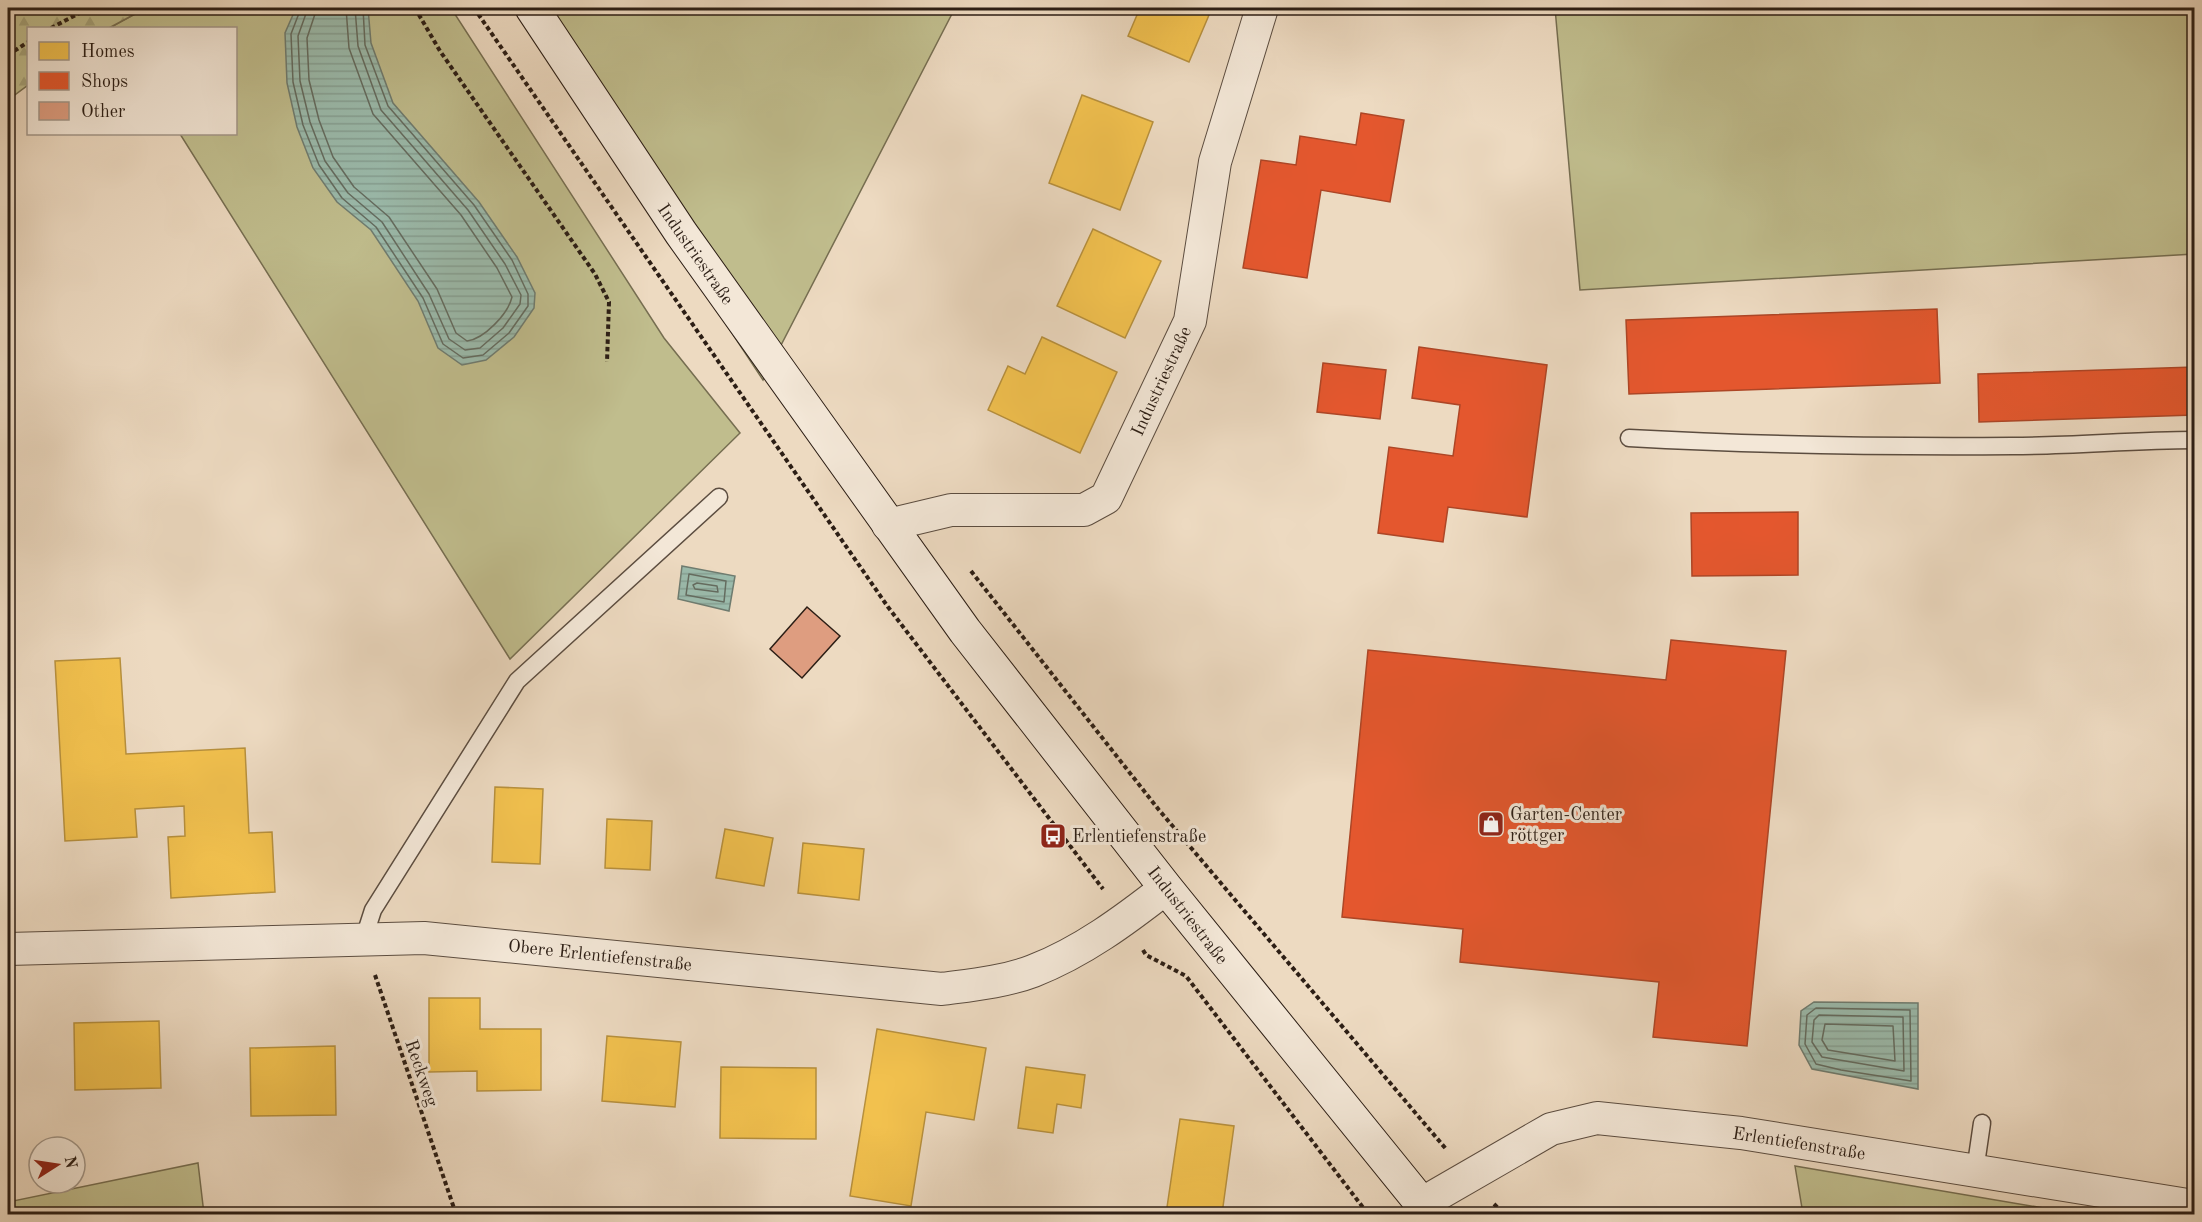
<svg xmlns="http://www.w3.org/2000/svg" width="2202" height="1222" font-family="'Old Standard TT',serif">
<defs>
<pattern id="forest-firs" width="22" height="20" patternUnits="userSpaceOnUse" patternTransform="scale(1.5)"><rect width="22" height="20" fill="#c0bd8d"/><path d="M5 1l3.5 6h-7zM16 11l3.5 6h-7z" fill="#a5a279"/></pattern>
<pattern id="water-rules" width="6" height="5" patternUnits="userSpaceOnUse" patternTransform="scale(1.5)"><rect width="6" height="5" fill="#9bbbac"/><path d="M0 2.5h6" fill="none" stroke="#86a093"/></pattern>
</defs>
<rect width="100%" height="100%" fill="#eddac1"/>
<filter id="stains"><feTurbulence type="fractalNoise" baseFrequency=".00333" numOctaves="4"/><feColorMatrix values="0 0 0 0 .2 0 0 0 0 .09 0 0 0 0 .02 0 0 0 .5 -.17"/></filter>
<radialGradient id="worn" r=".72"><stop offset=".6" stop-color="#630" stop-opacity="0"/><stop offset="1" stop-color="#630" stop-opacity=".3"/></radialGradient>
<!-- grass -->
<g fill="#c0bd8d" stroke="#766e51" stroke-width="1.5">
<polygon points="146,8 451,8 664,338 740,433 510,659 180,134 236,134 236,28 114,28 113,26"/>
<polygon points="517,8 955,8 763,380"/>
<polygon points="1555,8 2194,8 2194,254 1580,290"/>
<polygon points="198,1163 204,1214 8,1214 8,1202"/>
<polygon points="1795,1166 2079,1214 1803,1214"/>
</g>
<!-- forest -->
<polygon fill="url(#forest-firs)" stroke="#766e51" stroke-width="1.5" points="8,8 146,8 109,28 28,28 28,85 8,100"/>
<!-- water -->
<g fill="url(#water-rules)" stroke="#6f7c70" stroke-width="1.5">
<polygon points="296,8 368,8 371,43 393,103 479,202 517,257 535,293 534,308 514,337 486,360 462,365 438,348 418,301 371,230 337,202 313,168 297,127 287,83 285,33"/>
<polygon points="682,566 735,576 729,611 678,599"/>
<polygon points="1814,1002 1918,1003 1918,1089 1812,1069 1799,1045 1801,1011"/>
</g>
<!-- homes -->
<g fill="#f2c14e" stroke="#b7903d" stroke-width="1.5">
<polygon points="1140,8 1212,8 1189,62 1128,36"/>
<polygon points="1082,95 1153,122 1120,210 1049,183"/>
<polygon points="1093,229 1161,261 1125,338 1057,306"/>
<polygon points="1042,337 1117,372 1080,453 988,410 1008,366 1025,374"/>
<polygon points="120,658 126,754 245,748 249,833 272,832 275,892 171,898 168,837 185,836 184,806 135,809 137,837 65,841 55,661"/>
<polygon points="495,787 543,789 540,864 492,862"/>
<polygon points="607,819 652,821 650,870 605,868"/>
<polygon points="725,829 773,838 764,886 716,878"/>
<polygon points="803,843 864,849 859,900 798,893"/>
<polygon points="429,998 480,998 480,1029 541,1029 541,1090 477,1091 477,1071 429,1072"/>
<polygon points="159,1021 161,1088 75,1090 74,1023"/>
<polygon points="877,1029 986,1048 974,1120 926,1112 911,1206 850,1196"/>
<polygon points="607,1036 681,1042 675,1107 602,1101"/>
<polygon points="335,1046 336,1115 251,1116 250,1048"/>
<polygon points="721,1067 816,1068 816,1139 720,1138"/>
<polygon points="1026,1067 1085,1075 1081,1108 1057,1104 1053,1133 1018,1128"/>
<polygon points="1180,1119 1234,1126 1222,1214 1166,1214"/>
</g>
<!-- shops -->
<g fill="#e4572e" stroke="#ad4626" stroke-width="1.5">
<polygon points="1361,113 1404,120 1390,202 1321,190 1307,278 1243,268 1261,160 1296,165 1300,136 1356,145"/>
<polygon points="1937,309 1940,383 1629,394 1626,320"/>
<polygon points="1419,347 1547,365 1527,517 1448,507 1443,542 1378,533 1389,447 1453,456 1460,405 1412,398"/>
<polygon points="1323,363 1386,370 1380,419 1317,412"/>
<polygon points="2194,367 2194,415 1979,422 1978,374"/>
<polygon points="1798,512 1798,575 1692,576 1691,513"/>
<polygon points="1671,640 1786,651 1747,1046 1653,1037 1659,982 1460,962 1463,929 1342,917 1368,650 1666,680"/>
</g>
<g fill="none" stroke-linecap="round" stroke-linejoin="round">
<!-- shore -->
<g stroke="#646c60" stroke-width="1.5">
<polyline points="301,8 291,34 293,82 303,125 319,165 342,198 376,227 423,298 443,344 463,358 483,355 509,333 528,306 528,294 512,260 474,205 388,106 365,45 363,8"/>
<polyline points="308,8 298,36 300,81 310,122 325,161 348,193 382,222 429,294 449,339 465,350 480,348 503,328 520,304 521,295 505,264 468,210 381,110 358,46 355,8"/>
<path d="M317,8L307,38L309,80L319,120L333,157L354,187L389,217L437,289L456,333L467,341C484,339 508,314 512,297L497,268L461,215L373,114L349,48L346,8"/>
<polygon points="689,574 726,581 724,602 686,595"/>
<polygon points="697,583 717,586 718,592 695,589 693,585"/>
<polygon points="1816,1008 1910,1010 1911,1081 1841,1070 1816,1064 1805,1044 1807,1015"/>
<polygon points="1819,1015 1903,1017 1904,1071 1822,1057 1812,1042 1814,1020"/>
<polygon points="1825,1024 1893,1026 1895,1061 1828,1050 1822,1040"/>
</g>
</g>
<!-- building -->
<polygon fill="#de9d80" stroke="#2c1e15" stroke-width="1.5" points="807,607 840,636 802,678 770,649"/>
<g fill="none" stroke-linecap="round" stroke-linejoin="round">
<defs>
<g id="lane">
<path d="M1629,438C1757,445 1884,447 2012,446C2073,446 2134,440 2194,440"/>
<polyline points="363,941 373,910 517,681 719,497"/>
<polyline points="1975,1171 1982,1123"/>
</g>
<g id="street">
<polyline points="888,525 951,510 1084,510 1106,498 1190,321 1215,162 1262,8"/>
<path d="M8,949L424,938L942,989C972,985 1004,982 1033,971C1082,952 1125,920 1166,888"/>
<polyline points="1421,1204 1551,1129 1597,1118 1741,1133 2194,1206"/>
</g>
<polyline id="secondary" points="532,8 681,233 965,631 1166,888 1430,1214"/>
</defs>
<!-- lane casing -->
<use href="#lane" stroke="#5c4d40" stroke-width="19"/>
<!-- street casing -->
<use href="#street" stroke="#5c4d40" stroke-width="34"/>
<!-- secondary casing -->
<use href="#secondary" stroke="#2c1e15" stroke-width="35"/>
<!-- path -->
<g stroke="#2c1e15" stroke-width="4" stroke-dasharray="4.5 3" stroke-linecap="butt">
<polyline points="415,8 440,51 595,274 609,302 607,362"/>
<polyline points="474,8 888,607 1103,889"/>
<polyline points="51,28 89,8"/>
<polyline points="8,55 28,42"/>
<polyline points="971,571 1159,810 1446,1149"/>
<polyline points="1143,950 1146,955 1186,976 1368,1214"/>
<polyline points="375,975 456,1214"/>
<polyline points="1494,1204 1504,1214"/>
</g>
<!-- lane -->
<use href="#lane" stroke="#f3e7d7" stroke-width="16"/>
<!-- street -->
<use href="#street" stroke="#f3e7d7" stroke-width="32"/>
<!-- secondary -->
<use href="#secondary" stroke="#f3e7d7" stroke-width="33"/>
</g>
<!-- icons -->
<defs>
<symbol id="shop-square" viewBox="-11 -11 22 22"><rect x="-9" y="-9" width="18" height="18" rx="4" fill="#8f2418" stroke="#f3e7d7"/><path d="M-5-2.5h2.3a2.7 3.5 0 0 1 5.4 0H5L5.5 6h-11ZM-1.5-2.5h3a1.5 2.3 0 0 0-3 0Z" fill="#fff"/></symbol>
<symbol id="bus-square" viewBox="-11 -11 22 22"><rect x="-9" y="-9" width="18" height="18" rx="4" fill="#8f2418" stroke="#f3e7d7"/><path d="M-5-6H5V4H4V6H2V4H-2V6H-4V4H-5ZM-3.5-4V0h7V-4ZM-3.5 1.2v1.5H-2V1.2ZM2 1.2v1.5H3.5V1.2Z" fill="#fff"/></symbol>
</defs>
<g fill-rule="evenodd">
<use href="#shop-square" x="1476" y="809" width="30" height="30"/>
<use href="#bus-square" x="1038" y="821" width="30" height="30"/>
</g>
<g text-anchor="middle" stroke-width="6" stroke-linejoin="round" paint-order="stroke">
<!-- street labels -->
<g font-size="18" fill="#2c1e15" stroke="#f3e7d7">
<text transform="translate(696 254) rotate(55)" y="6">Industriestraße</text>
<text transform="translate(1161 381) rotate(-65)" y="6">Industriestraße</text>
<text transform="translate(1188 915) rotate(52)" y="6">Industriestraße</text>
<text transform="translate(600 955) rotate(6)" y="6">Obere Erlentiefenstraße</text>
<text transform="translate(422 1073) rotate(71)" y="6">Reckweg</text>
<text transform="translate(1799 1143) rotate(9)" y="6">Erlentiefenstraße</text>
</g>
<!-- poi labels -->
<g font-size="18" fill="#2c1e15" stroke="#f3e7d7" text-anchor="start">
<text x="1510" y="820">Garten-Center<tspan x="1510" dy="21">röttger</tspan></text>
<text x="1072" y="842">Erlentiefenstraße</text>
</g>
</g>
<!-- margin -->
<rect width="2202" height="1222" fill="none" stroke="#eddac1" stroke-width="30"/>
<rect x="9" y="9" width="2184" height="1204" fill="none" stroke="#2c1e15" stroke-width="3"/>
<rect x="15" y="15" width="2172" height="1192" fill="none" stroke="#2c1e15" stroke-width="1.5"/>
<!-- legend -->
<rect x="27" y="27" width="210" height="108" fill="#f3e7d7" stroke="#a39789" stroke-width="1.5"/>
<rect x="39" y="42" width="30" height="18" fill="#f2c14e" stroke="#a39789" stroke-width="1.5"/>
<text x="81" y="57" font-size="18" fill="#2c1e15">Homes</text>
<rect x="39" y="72" width="30" height="18" fill="#e4572e" stroke="#a39789" stroke-width="1.5"/>
<text x="81" y="87" font-size="18" fill="#2c1e15">Shops</text>
<rect x="39" y="102" width="30" height="18" fill="#de9d80" stroke="#a39789" stroke-width="1.5"/>
<text x="81" y="117" font-size="18" fill="#2c1e15">Other</text>
<!-- north arrow -->
<g transform="translate(57 1165) rotate(78)"><circle r="28" fill="#f3e7d7" stroke="#a39789" stroke-width="1.5"/>
<path d="M0-4.5L10 22L0 15L-10 22Z" fill="#8f2418"/>
<text y="-9" font-size="16" font-weight="bold" text-anchor="middle" fill="#2c1e15">N</text>
</g>
<rect width="100%" height="100%" filter="url(#stains)"/>
<rect width="100%" height="100%" fill="url(#worn)"/>
</svg>
